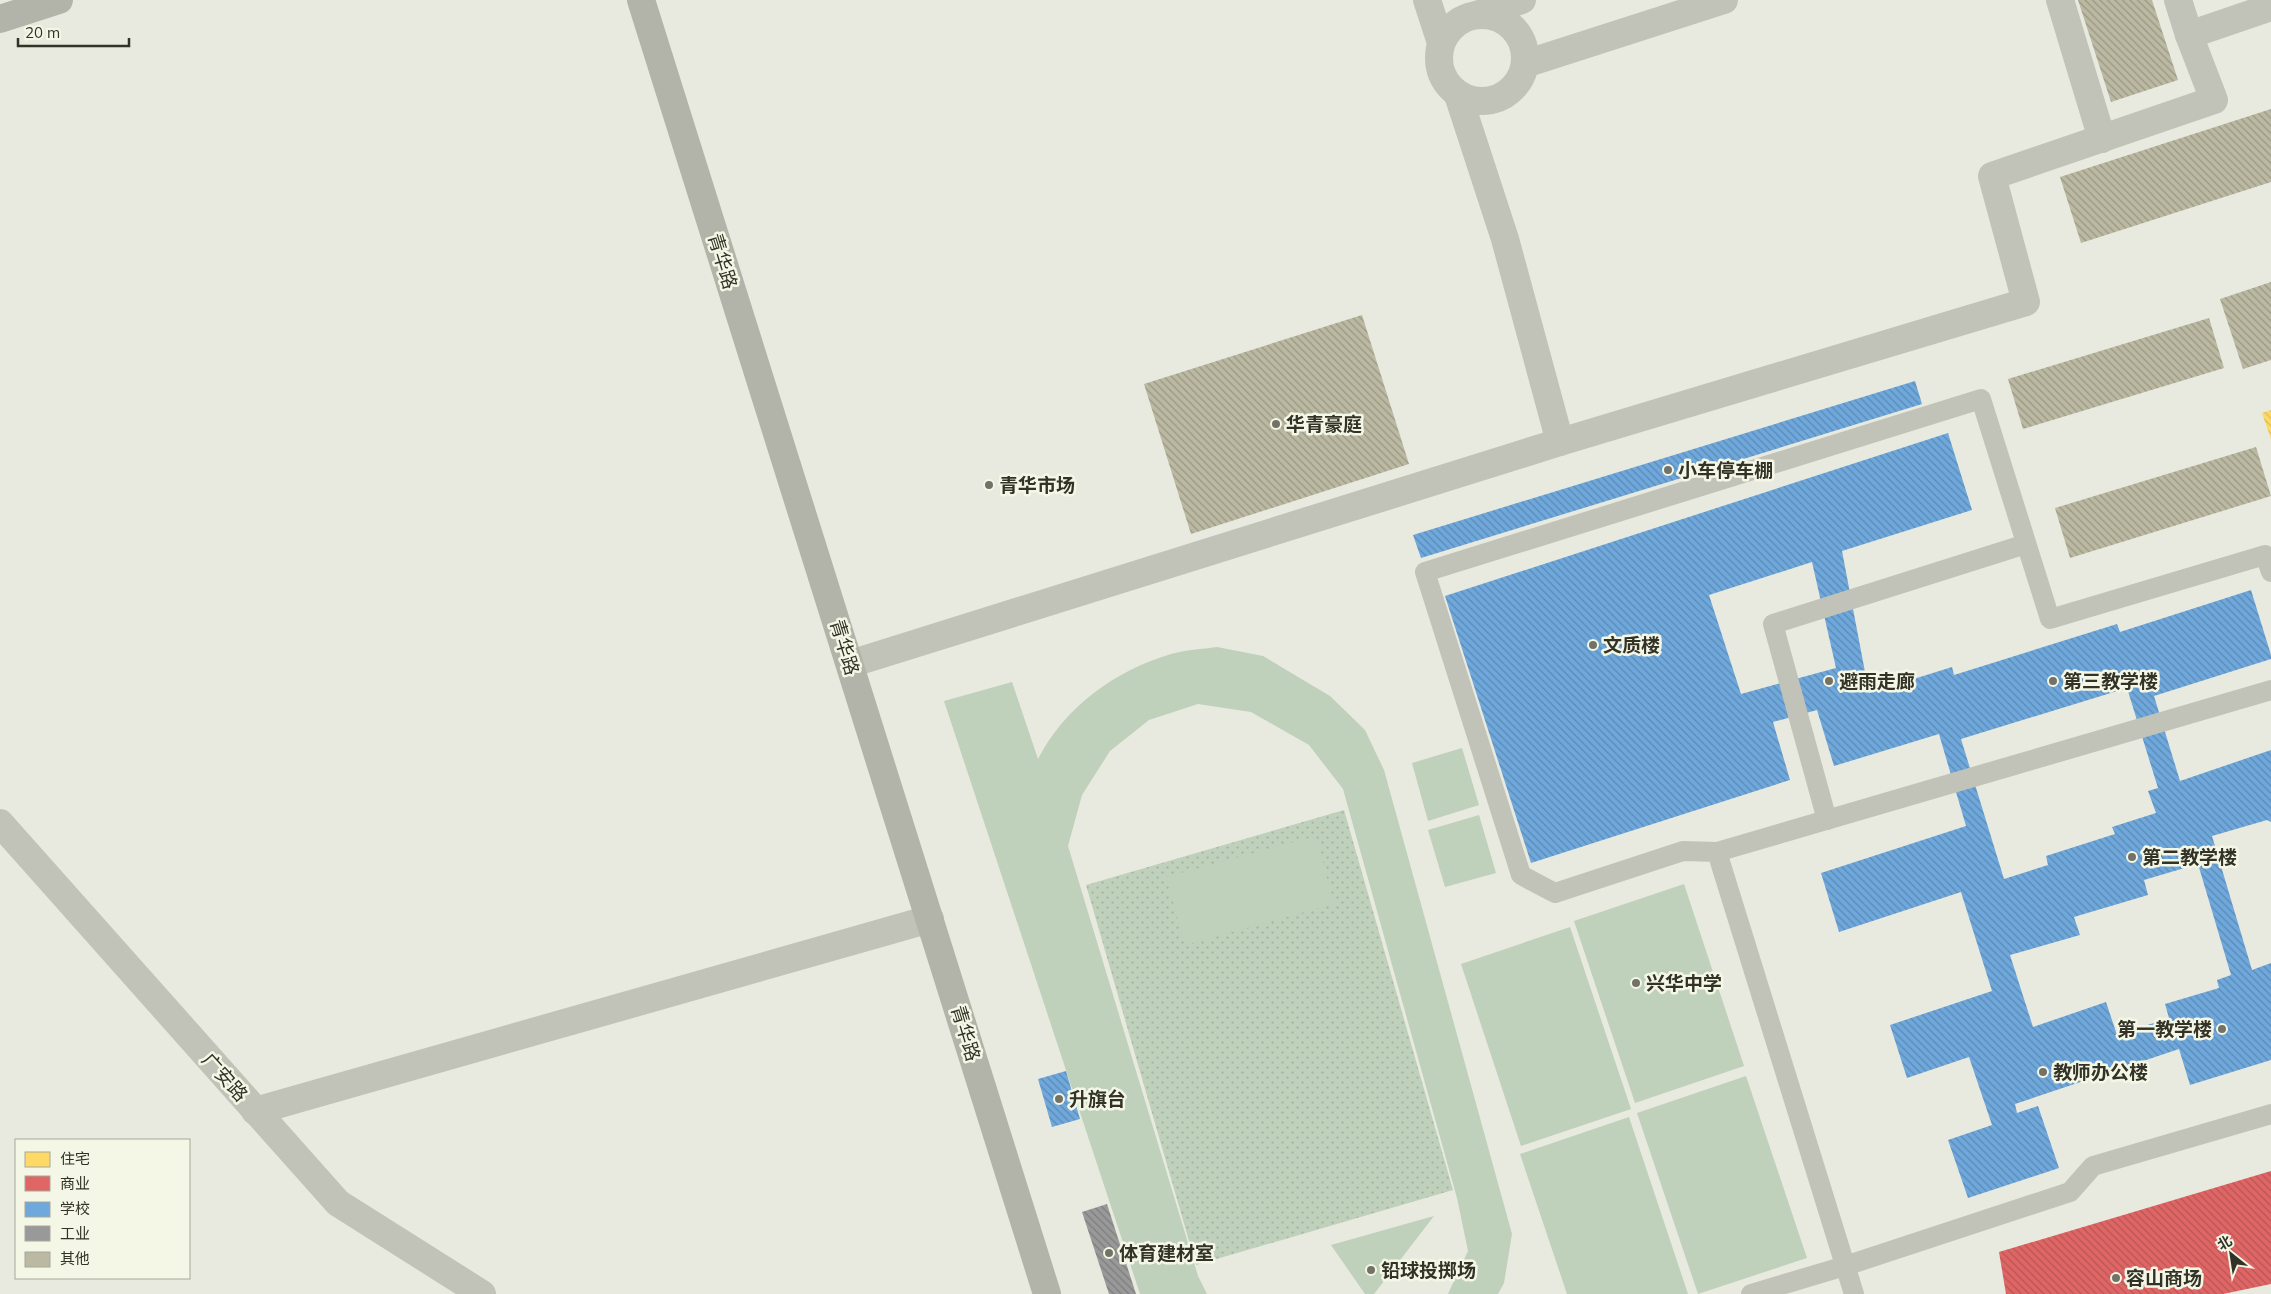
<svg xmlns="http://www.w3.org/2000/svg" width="2271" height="1294" font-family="Mulish,'Noto Sans SC',sans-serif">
<defs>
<pattern id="grass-dots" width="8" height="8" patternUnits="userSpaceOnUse" patternTransform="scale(1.25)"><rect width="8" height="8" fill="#bfd0bb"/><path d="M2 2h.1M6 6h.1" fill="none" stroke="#a5b3a1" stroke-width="1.8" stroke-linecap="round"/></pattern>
<pattern id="homes-back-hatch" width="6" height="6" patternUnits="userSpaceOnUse" patternTransform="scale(1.25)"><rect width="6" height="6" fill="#ffd966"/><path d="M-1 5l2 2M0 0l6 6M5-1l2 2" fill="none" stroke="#dbbb58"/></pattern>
<pattern id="shops-back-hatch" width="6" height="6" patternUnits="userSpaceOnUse" patternTransform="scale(1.25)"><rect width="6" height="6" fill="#e06666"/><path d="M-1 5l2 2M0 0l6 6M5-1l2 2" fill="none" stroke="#b65554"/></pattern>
<pattern id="schools-back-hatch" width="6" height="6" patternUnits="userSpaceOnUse" patternTransform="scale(1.25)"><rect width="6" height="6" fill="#6fa8dc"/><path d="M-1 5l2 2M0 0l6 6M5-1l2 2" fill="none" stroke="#5c89b2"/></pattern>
<pattern id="industry-back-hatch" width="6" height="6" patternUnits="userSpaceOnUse" patternTransform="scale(1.25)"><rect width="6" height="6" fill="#999"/><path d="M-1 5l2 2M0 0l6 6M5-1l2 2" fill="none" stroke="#7d7d7d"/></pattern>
<pattern id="building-back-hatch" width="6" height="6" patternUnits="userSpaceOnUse" patternTransform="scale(1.25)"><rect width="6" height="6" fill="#bbb9a2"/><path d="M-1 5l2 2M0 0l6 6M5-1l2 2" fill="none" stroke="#999784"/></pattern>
</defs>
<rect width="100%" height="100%" fill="#e8eadf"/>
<!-- grass -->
<polygon fill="url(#grass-dots)" points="1344,810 1453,1190 1196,1265 1086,885"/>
<!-- garden -->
<g fill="#bfd0bb">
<path d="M1217,647L1263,656L1330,696L1365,730L1384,770L1512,1234L1504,1283L1498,1294H1448L1468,1251L1457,1198L1343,789L1309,745L1251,712L1198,704L1149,720L1110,751L1082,795L1068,846L1198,1276L1207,1294H1140L944,701L1012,682L1038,759C1065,707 1114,671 1171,654C1185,650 1202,649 1217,647Z"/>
<polygon points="1462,748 1479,805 1428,821 1412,763"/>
<polygon points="1479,815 1496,873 1445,887 1428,830"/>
<polygon points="1316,836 1334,904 1185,945 1166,877"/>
<polygon points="1684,884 1744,1066 1635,1103 1574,921"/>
<polygon points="1570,927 1631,1109 1521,1146 1461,964"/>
<polygon points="1746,1076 1807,1258 1698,1294 1637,1113"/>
<polygon points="1629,1117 1688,1294 1567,1294 1520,1154"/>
<polygon points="1434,1216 1374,1294 1365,1294 1331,1245"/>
</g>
<!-- homes -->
<polygon fill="url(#homes-back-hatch)" points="2271,410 2271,439 2262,413"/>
<!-- shops -->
<polygon fill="url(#shops-back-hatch)" points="2271,1171 2271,1284 2223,1294 2006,1294 1999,1252"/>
<!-- schools -->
<g fill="url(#schools-back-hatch)" fill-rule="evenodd">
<polygon points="1915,381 1922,404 1421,558 1413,535"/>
<path d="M1948,433L1972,510L1842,551L1869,693L1952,667L1954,675L2117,624L2120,632L2251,590L2271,655V659L2154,696L2180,781L2271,750V822L2267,820L2212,836L2252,970L2271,963V1060L2190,1085L2179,1049L2015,1104L2017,1113L2038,1106L2059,1168L1968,1198L1948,1140L1992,1125L1969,1057L1907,1078L1890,1025L1992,991L1961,892L1839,932L1821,873L1966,826L1939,734L1834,766L1817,710L1773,722L1790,780L1531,863L1445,596ZM1812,562L1836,668L1741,694L1709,595ZM2127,688L2158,788L2148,791L2156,813L2112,827L2115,834L2046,856L2048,865L2004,879L1961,739ZM2198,864L2231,975L2217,980L2219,988L2165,1004L2169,1018L2117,1035L2106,1002L2033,1027L2010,955L2080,935L2074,917L2148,895L2144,880Z"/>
<polygon points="1066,1071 1080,1119 1052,1127 1038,1079"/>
</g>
<!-- industry -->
<polygon fill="url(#industry-back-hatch)" points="1107,1204 1136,1294 1109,1294 1082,1212"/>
<!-- building -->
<g fill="url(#building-back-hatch)">
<polygon points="2078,0 2152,0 2178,80 2111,102"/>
<polygon points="2271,109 2271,182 2081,243 2060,177"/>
<polygon points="2271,282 2271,360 2243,369 2220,299"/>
<polygon points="1362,315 1409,464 1191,534 1144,384"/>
<polygon points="2209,318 2224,368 2023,429 2008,379"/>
<polygon points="2256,447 2271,496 2070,558 2055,508"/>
</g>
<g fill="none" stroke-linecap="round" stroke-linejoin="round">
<!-- lane -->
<g stroke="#c2c3b8" stroke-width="20">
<polyline points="1827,820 1773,624 2026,544"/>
<polyline points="1717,852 2271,690"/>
<polyline points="1751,1294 1845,1266 2070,1192 2093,1166 2271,1114"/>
<polyline points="1854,1294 1717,852 1683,851 1555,893 1521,875 1425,572 1981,399 2050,619 2265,555 2271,572"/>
</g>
<!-- street -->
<g stroke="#c2c3b8" stroke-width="28">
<polyline points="1427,0 1441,43"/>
<polyline points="2060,0 2102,139"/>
<polyline points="2178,0 2189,35"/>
<circle cx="1482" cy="58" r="43"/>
<polyline points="1476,15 1522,0"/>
<polyline points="1525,64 1724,0"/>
<polyline points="1458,95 1505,239 1560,442"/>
<polyline points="850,664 1560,442 2026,302 1992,176 2214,100 2189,35 2271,7"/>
<polyline points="0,823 338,1203 482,1294"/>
<polyline points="255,1111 930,919"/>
</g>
<!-- secondary -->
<g stroke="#b2b4a9" stroke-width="28">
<polyline points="641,0 1047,1294"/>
<polyline points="0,19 59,0"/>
</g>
</g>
<!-- markers -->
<g fill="#727267" stroke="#f4f7e6" stroke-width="2">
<circle cx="1276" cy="424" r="5"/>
<circle cx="1668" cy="470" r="5"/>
<circle cx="989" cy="485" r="5"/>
<circle cx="1593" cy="645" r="5"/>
<circle cx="1829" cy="681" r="5"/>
<circle cx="2053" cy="681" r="5"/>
<circle cx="2132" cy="857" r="5"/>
<circle cx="1636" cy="983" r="5"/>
<circle cx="2222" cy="1029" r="5"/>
<circle cx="2043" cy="1072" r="5"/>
<circle cx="1059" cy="1099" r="5"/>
<circle cx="1109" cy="1253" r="5"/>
<circle cx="1371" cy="1270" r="5"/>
<circle cx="2116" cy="1278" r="5"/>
</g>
<g text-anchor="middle" stroke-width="5" stroke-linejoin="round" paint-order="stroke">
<!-- street labels -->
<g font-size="19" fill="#333227" stroke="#f4f7e6">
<text transform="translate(723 261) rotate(73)" y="7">青华路</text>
<text transform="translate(845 647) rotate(73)" y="7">青华路</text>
<text transform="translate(966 1033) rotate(73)" y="7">青华路</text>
<text transform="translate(225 1077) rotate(48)" y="7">广安路</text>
</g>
<!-- poi labels -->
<g font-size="19" font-weight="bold" fill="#333227" stroke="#f4f7e6" text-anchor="start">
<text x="1286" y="431">华青豪庭</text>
<text x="1678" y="477">小车停车棚</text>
<text x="999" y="492">青华市场</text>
<text x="1603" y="652">文质楼</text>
<text x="1839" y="688">避雨走廊</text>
<text x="2063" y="688">第三教学楼</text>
<text x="2142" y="864">第二教学楼</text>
<text x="1646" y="990">兴华中学</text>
<text x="2212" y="1036" text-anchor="end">第一教学楼</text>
<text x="2053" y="1079">教师办公楼</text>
<text x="1069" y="1106">升旗台</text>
<text x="1119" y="1260">体育建材室</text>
<text x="1381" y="1277">铅球投掷场</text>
<text x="2126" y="1285">容山商场</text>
</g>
</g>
<!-- legend -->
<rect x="15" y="1139" width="175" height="140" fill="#f4f7e6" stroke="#a7a89a"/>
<rect x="25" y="1152" width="25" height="15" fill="#ffd966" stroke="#a7a89a"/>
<text x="60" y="1164" font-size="15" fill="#333227">住宅</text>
<rect x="25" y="1176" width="25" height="15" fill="#e06666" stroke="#a7a89a"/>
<text x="60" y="1189" font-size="15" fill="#333227">商业</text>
<rect x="25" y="1202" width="25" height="15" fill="#6fa8dc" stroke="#a7a89a"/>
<text x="60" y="1214" font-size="15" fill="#333227">学校</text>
<rect x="25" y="1226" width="25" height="15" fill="#999999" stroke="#a7a89a"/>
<text x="60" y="1239" font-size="15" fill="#333227">工业</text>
<rect x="25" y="1252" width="25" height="15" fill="#bbb9a2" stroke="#a7a89a"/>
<text x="60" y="1264" font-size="15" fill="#333227">其他</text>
<!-- north arrow -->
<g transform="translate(2231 1254) rotate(330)" stroke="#f4f7e6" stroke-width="4" paint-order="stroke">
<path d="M0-4L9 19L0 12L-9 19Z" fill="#333227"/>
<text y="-8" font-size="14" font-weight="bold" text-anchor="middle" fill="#333227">北</text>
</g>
<!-- scale -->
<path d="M18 38v8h111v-8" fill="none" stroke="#333227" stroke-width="2.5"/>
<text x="25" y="38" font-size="15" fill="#333227" stroke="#f4f7e6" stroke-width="4" paint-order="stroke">20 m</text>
</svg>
